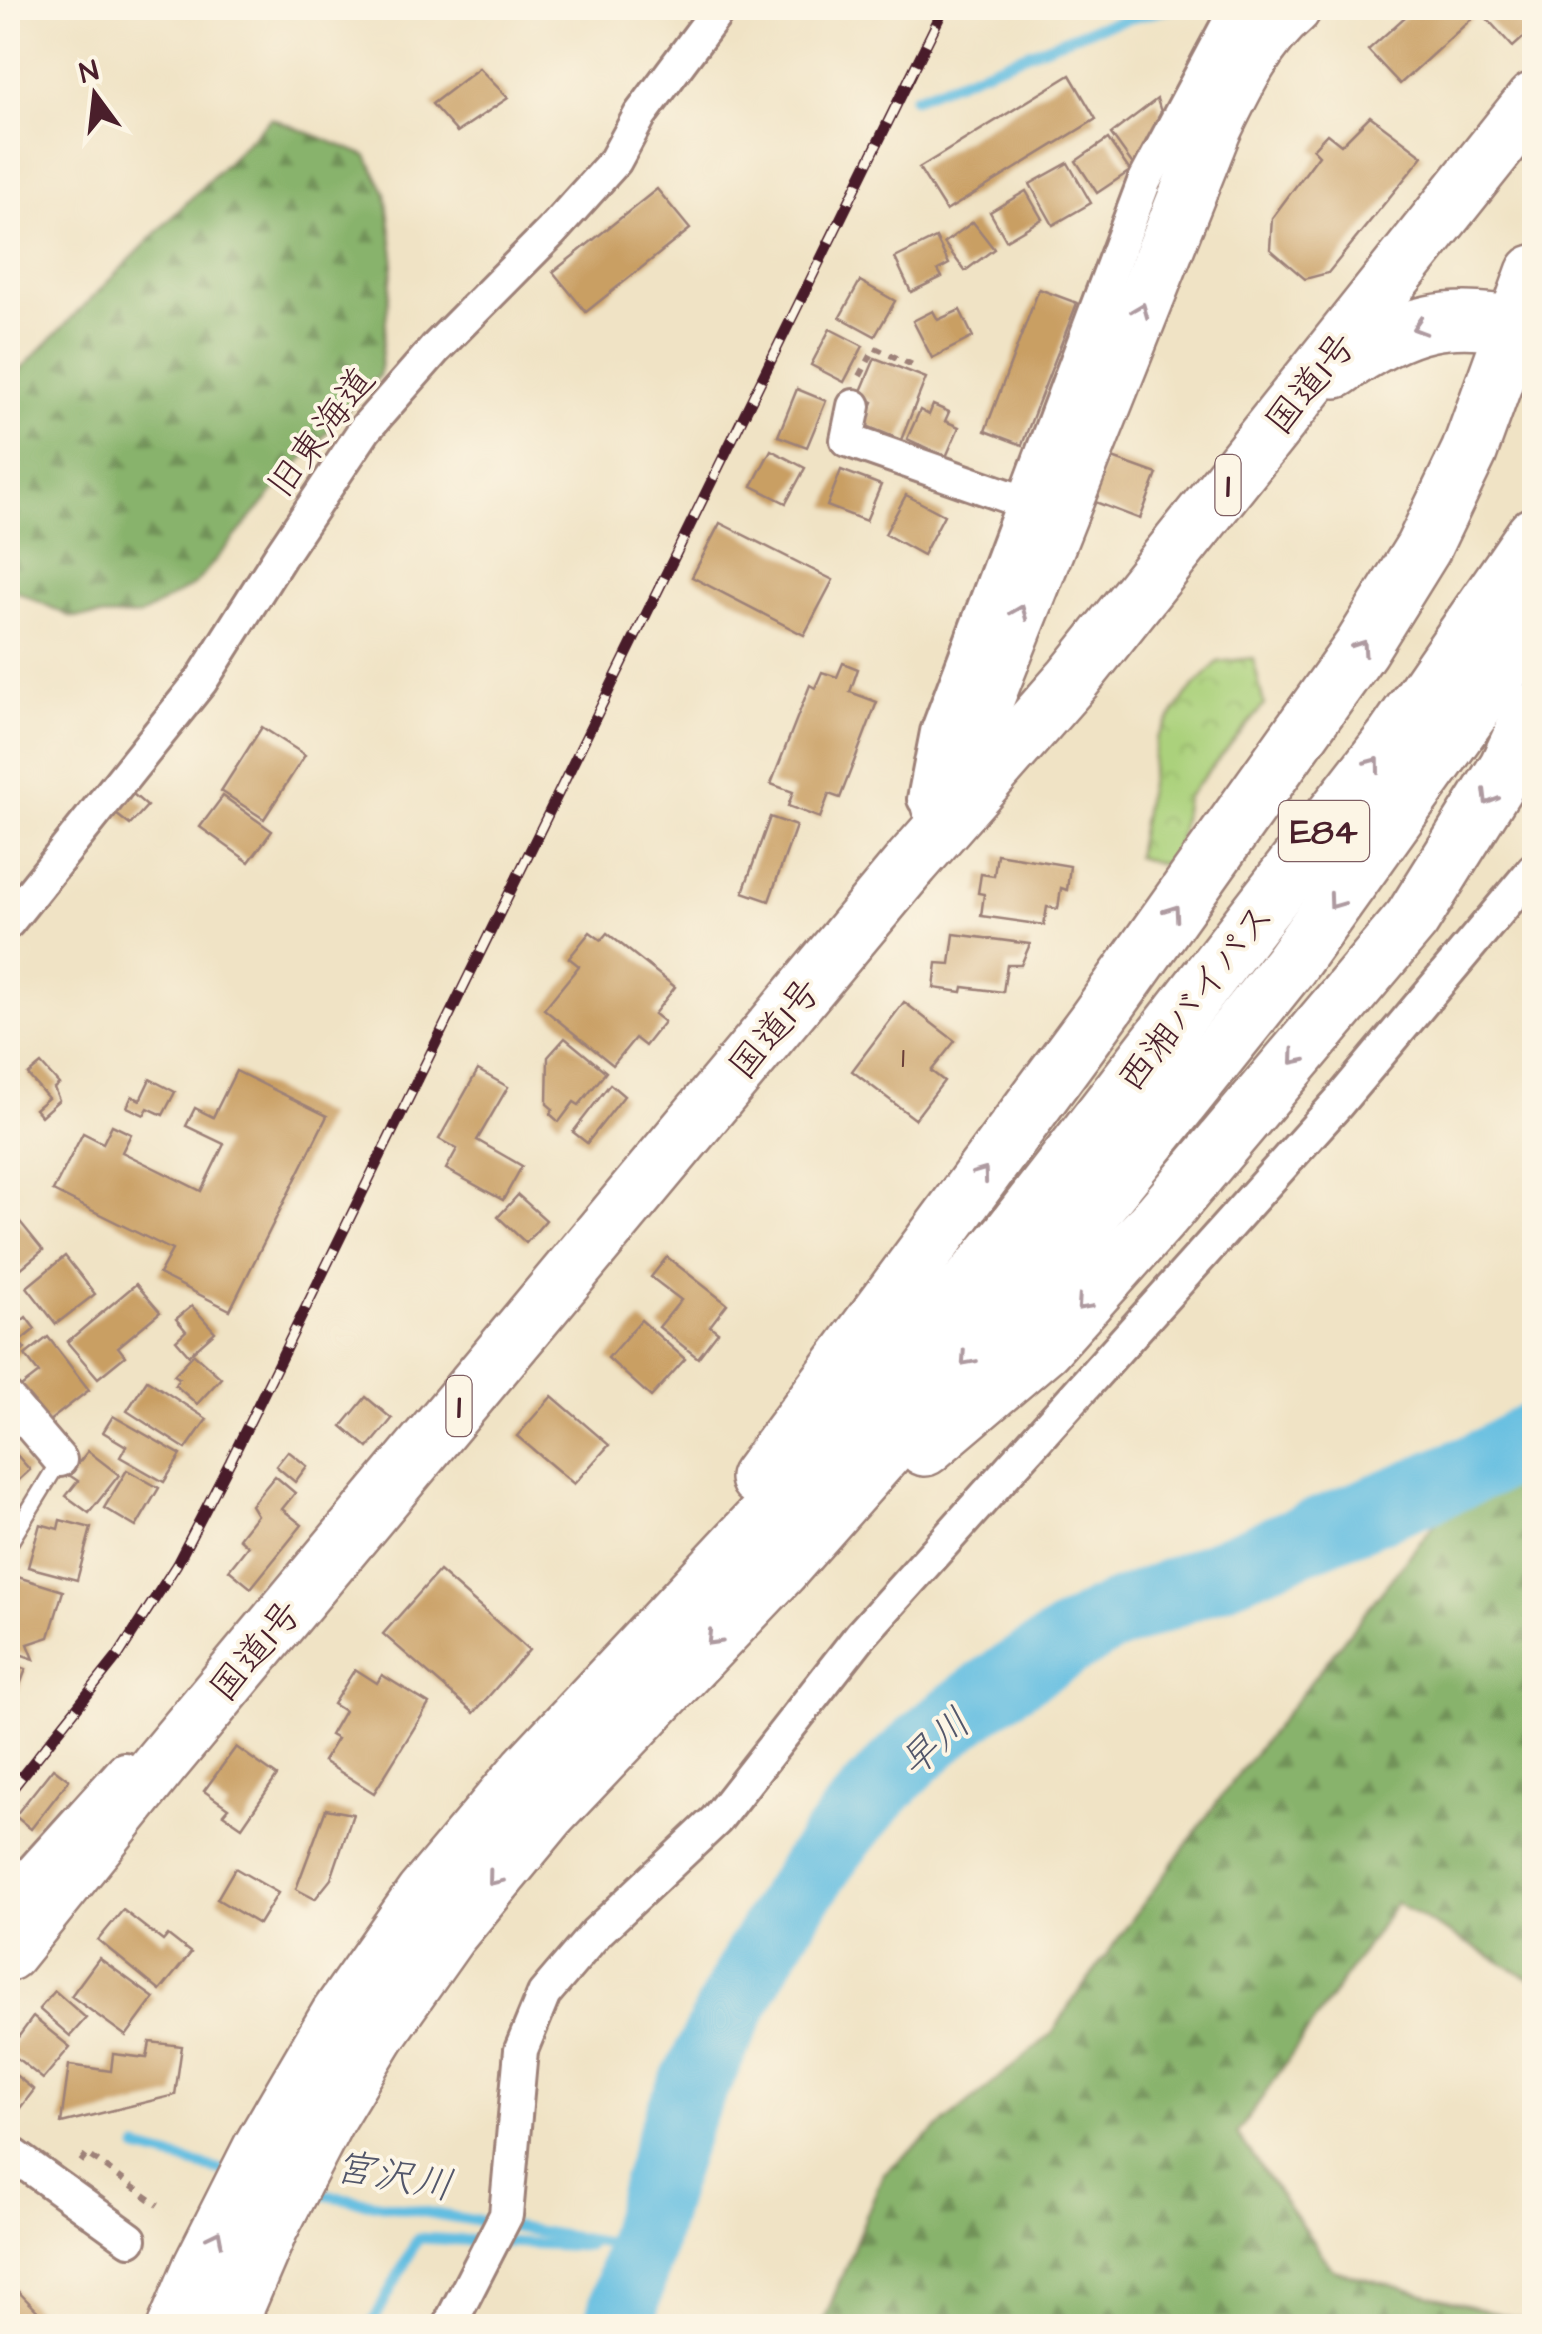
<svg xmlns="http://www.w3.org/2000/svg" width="1542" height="2334" font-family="'Architects Daughter','Klee One',sans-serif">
<defs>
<pattern id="forest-firs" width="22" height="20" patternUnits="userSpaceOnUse" patternTransform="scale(2.5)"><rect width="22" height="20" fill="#88b36c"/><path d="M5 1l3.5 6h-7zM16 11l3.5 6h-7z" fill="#719159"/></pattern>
<pattern id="park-crowns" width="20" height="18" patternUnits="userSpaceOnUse" patternTransform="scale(2.5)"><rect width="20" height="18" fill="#abd17c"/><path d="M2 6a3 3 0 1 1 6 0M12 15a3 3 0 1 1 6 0" fill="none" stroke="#95b36b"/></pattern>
</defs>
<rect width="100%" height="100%" fill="#fcf5e5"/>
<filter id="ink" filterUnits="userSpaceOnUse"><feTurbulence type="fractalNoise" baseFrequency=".01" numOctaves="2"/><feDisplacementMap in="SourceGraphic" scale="20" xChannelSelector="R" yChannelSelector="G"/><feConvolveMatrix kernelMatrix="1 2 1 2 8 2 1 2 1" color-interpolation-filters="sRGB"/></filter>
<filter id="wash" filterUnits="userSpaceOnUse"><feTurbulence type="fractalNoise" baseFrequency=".0048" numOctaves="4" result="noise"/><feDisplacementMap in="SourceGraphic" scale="40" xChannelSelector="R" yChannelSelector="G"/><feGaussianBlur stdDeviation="2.25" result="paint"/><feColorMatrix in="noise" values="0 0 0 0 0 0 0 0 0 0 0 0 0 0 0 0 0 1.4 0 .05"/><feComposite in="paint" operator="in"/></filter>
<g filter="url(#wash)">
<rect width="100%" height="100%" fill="#f0e3c5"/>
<!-- forest -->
<g fill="url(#forest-firs)" stroke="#69694c" stroke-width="2.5">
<polygon points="271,118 367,156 386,194 394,256 379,376 280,484 195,584 139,616 71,617 8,587 8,382"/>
<polygon points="1534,1463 1534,1981 1396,1903 1237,2134 1333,2270 1534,2323 1534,2326 822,2326 883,2174 1053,2033 1069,2006 1232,1782 1446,1509"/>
</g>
<!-- park -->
<polygon fill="url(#park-crowns)" stroke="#7a7854" stroke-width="2.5" points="1253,658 1264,705 1186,798 1175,868 1136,857 1157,738 1187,694 1218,662"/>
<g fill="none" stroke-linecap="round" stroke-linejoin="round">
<!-- stream -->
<g stroke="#63bee1" stroke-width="11">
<polyline points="914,98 1093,28 1171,8"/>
<polyline points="138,2149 231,2173"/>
<polyline points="307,2192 641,2249"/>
<polyline points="371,2326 418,2238 587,2246"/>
</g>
<!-- river -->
<path stroke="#63bee1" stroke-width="70" d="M618,2326C638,2259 652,2189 677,2123C687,2095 703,2068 716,2041C773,1918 850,1800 958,1716C1003,1680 1054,1650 1104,1621L1435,1485L1491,1461L1534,1436"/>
</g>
<g id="blocks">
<!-- building -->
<g fill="#c99f64">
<polygon points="1415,8 1534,8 1534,28 1513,47 1480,11 1400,84 1368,50"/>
<polygon points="479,68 508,98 457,132 432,104"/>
<polygon points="1070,75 1096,119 946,211 919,168"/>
<polygon points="1157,99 1164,122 1136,169 1111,134"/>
<polygon points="1370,116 1423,156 1328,273 1305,279 1270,249 1272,218 1319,155 1313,149 1327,134 1341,145"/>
<polygon points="1108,139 1130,171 1097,193 1076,161"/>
<polygon points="1068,163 1091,203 1053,225 1030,184"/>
<polygon points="657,189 690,229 586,312 553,272"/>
<polygon points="1026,191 1042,219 1006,240 990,212"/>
<polygon points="973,222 994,249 965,271 944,243"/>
<polygon points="936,238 949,264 938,270 942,277 911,292 895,258"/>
<polygon points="860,281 895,301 875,336 840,317"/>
<polygon points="1039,289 1077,303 1022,445 985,431"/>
<polygon points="960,310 973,337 932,358 913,321 933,311 938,320"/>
<polygon points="830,329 863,346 844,382 811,365"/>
<polygon points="875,358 926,378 901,440 864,425 873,402 859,396"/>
<polygon points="797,389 826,401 807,447 778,436"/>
<polygon points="933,405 949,412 945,421 959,427 946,457 907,439 920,410 929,415"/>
<polygon points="771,450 805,468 786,503 752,486"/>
<polygon points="1107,456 1157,474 1140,519 1090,500"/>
<polygon points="841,470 881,485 866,521 827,506"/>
<polygon points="906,495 944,515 923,555 885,534"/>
<polygon points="720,523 833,580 804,635 692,577"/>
<polygon points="843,663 858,669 850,692 877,702 840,798 829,794 820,818 788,806 793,792 771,784 810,685 815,688 822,672 837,677"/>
<polygon points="262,727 305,755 264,819 221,791"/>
<polygon points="133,794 147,806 130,825 116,814"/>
<polygon points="223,796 272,831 249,862 200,827"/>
<polygon points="770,817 796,826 769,901 743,892"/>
<polygon points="997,854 1070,866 1067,890 1061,888 1058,909 1047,907 1044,925 981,916 984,894 978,893 981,874 994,876"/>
<polygon points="590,932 601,940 607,933 675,987 654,1014 664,1022 645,1046 635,1038 613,1065 544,1009 579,966 569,958"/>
<polygon points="954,934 1030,944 1021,965 1007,965 1003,992 963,987 962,992 934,988 937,963 950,964"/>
<polygon points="904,1002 955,1041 931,1071 944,1081 915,1119 852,1071"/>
<polygon points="565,1038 606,1072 579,1105 574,1102 559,1122 550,1114 553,1109 547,1104 548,1057"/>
<polygon points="41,1064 59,1084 54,1088 59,1100 41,1116 35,1109 48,1098 28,1075"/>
<polygon points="478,1070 508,1087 477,1140 522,1166 503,1200 446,1169 457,1149 439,1139"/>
<polygon points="236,1071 327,1116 230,1310 159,1274 172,1250 53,1191 83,1133 103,1143 112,1125 131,1134 122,1152 201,1191 224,1144 186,1126 195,1108 213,1117"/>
<polygon points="150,1079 175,1092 163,1115 148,1108 144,1115 127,1107 132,1096 140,1100"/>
<polygon points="610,1084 624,1096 587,1143 573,1132"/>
<polygon points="518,1195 546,1220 526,1243 498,1217"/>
<polygon points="8,1207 43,1250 8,1279"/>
<polygon points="65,1256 95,1294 56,1324 27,1287"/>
<polygon points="667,1257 727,1304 710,1326 718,1332 698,1358 659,1327 681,1300 651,1277"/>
<polygon points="136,1284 160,1312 118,1347 125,1356 98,1378 67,1342"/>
<polygon points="192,1306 215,1332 189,1355 176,1340 186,1331 176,1319"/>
<polygon points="26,1317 35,1329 19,1342 25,1349 8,1364 8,1332"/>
<polygon points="641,1320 685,1359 651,1397 608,1358"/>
<polygon points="48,1337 89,1390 44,1425 17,1390 39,1373 25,1355"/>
<polygon points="194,1354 221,1378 197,1404 175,1385 179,1378 174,1375"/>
<polygon points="147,1380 207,1419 186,1449 127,1411"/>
<polygon points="552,1396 609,1445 574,1484 517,1436"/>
<polygon points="366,1397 392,1419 368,1448 342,1426"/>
<polygon points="113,1416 181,1455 164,1482 120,1457 126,1446 103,1432"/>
<polygon points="8,1445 30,1470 8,1490"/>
<polygon points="88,1451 119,1475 89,1513 66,1496 78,1481 69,1475"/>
<polygon points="288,1451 307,1466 295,1482 276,1466"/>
<polygon points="127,1470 159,1488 136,1527 104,1508"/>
<polygon points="275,1476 295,1493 282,1509 302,1525 251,1588 229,1570 248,1546 239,1538 257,1515 251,1505"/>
<polygon points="60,1520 91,1528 77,1580 28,1567 40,1524 58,1529"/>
<polygon points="439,1571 529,1650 474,1713 383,1634"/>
<polygon points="8,1574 63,1591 49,1637 28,1644 34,1659 8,1650"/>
<polygon points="8,1663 26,1669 8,1717"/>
<polygon points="355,1669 377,1683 382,1675 429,1704 374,1793 323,1761 337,1739 330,1735 344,1711 333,1704"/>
<polygon points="236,1747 277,1776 242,1827 223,1814 228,1808 204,1791"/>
<polygon points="53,1768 69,1780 31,1829 15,1816"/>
<polygon points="326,1809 353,1814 331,1879 315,1899 296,1889"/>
<polygon points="235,1868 278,1893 259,1924 217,1899"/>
<polygon points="123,1910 163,1941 168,1935 191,1953 160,1991 98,1940"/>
<polygon points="99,1958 154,1998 126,2036 71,1996"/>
<polygon points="55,1991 86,2018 70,2036 39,2009"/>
<polygon points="33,2017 70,2047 43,2079 8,2051"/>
<polygon points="150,2042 182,2046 175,2095 61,2123 69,2065 111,2071 113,2054 147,2058"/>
<polygon points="8,2069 34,2090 17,2112 8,2111"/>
<polygon points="8,2281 52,2326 8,2326"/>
</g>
</g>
</g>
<g filter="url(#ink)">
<use href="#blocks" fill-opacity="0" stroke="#9d8178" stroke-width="2.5"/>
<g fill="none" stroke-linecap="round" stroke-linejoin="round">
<defs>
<polyline id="lane" points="8,1545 60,1460"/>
<g id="street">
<polyline points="854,406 847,440 1024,502"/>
<polyline points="924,799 937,732 1144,182 1227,26 1241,8"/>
<polyline points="8,922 201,681 280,556 365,429 435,349 551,232 615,161 640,115 720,8"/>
<polyline points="8,1399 60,1460"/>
<polyline points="8,1898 124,1769"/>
<polyline points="8,2151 130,2239"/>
<polyline points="449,2326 506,2215 521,2050 544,1994 596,1933 716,1820 860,1636 1338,1103 1534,869"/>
</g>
<g id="highway">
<path d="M1336,370C1406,320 1450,310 1534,329"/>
<path d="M939,805L966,749L1213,130C1234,87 1256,39 1293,8"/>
<polyline points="925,1448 1044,1347 1162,1215 1412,919 1507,767 1533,711"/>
<polyline points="758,1478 1095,1022 1361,648 1423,548 1469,452 1534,273"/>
<polyline points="8,1953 161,1763 912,862 1073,679 1534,100"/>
<polyline points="176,2326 201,2267 261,2148 338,2016 423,1895 528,1770 784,1496 905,1361 1011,1234 1394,738 1534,535"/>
<polyline points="228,2326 271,2226 327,2118 378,2034 448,1935 550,1812 781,1569 1043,1273 1290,965 1534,624"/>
</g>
</defs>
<!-- lane casing -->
<use href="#lane" stroke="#9d8178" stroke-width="20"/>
<!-- street casing -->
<use href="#street" stroke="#9d8178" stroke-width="38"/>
<!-- highway casing -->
<use href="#highway" stroke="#9d8178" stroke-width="60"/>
<!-- path -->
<g stroke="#9d8178" stroke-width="6" stroke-dasharray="8 8" stroke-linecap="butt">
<polyline points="860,376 875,348 915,366"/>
<polyline points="81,2162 87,2154 158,2205"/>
</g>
<!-- lane -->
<use href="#lane" stroke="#fff" stroke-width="15"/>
<!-- street -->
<use href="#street" stroke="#fff" stroke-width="32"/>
<!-- highway -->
<use href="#highway" stroke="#fff" stroke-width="55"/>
<defs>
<polyline id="rail" points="8,1794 118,1656 177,1564 230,1462 944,8"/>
</defs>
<!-- rail casing -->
<use href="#rail" stroke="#4a1f2b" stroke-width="11"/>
<!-- rail -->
<use href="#rail" stroke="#fcf5e5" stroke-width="8" stroke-dasharray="22" stroke-linecap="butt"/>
</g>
<!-- one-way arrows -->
<defs><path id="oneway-chevron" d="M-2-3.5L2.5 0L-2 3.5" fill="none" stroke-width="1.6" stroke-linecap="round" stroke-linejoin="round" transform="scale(2.5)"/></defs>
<g stroke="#ae9aa0">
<use href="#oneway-chevron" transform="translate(1141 310) rotate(-68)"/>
<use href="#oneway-chevron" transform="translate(1419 327) rotate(163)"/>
<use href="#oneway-chevron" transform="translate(1020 612) rotate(-68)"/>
<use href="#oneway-chevron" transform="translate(1361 647) rotate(-56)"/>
<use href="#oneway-chevron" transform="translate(1374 764) rotate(-53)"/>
<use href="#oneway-chevron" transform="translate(1489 798) rotate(121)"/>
<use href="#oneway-chevron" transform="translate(1335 902) rotate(126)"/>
<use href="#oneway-chevron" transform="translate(1173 912) rotate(-55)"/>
<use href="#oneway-chevron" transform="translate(1296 1058) rotate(130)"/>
<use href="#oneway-chevron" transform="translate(982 1174) rotate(-54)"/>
<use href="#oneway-chevron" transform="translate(1083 1304) rotate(132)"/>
<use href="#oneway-chevron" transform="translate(967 1359) rotate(132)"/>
<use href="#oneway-chevron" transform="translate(713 1639) rotate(134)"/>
<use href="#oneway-chevron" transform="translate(494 1879) rotate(129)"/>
<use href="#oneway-chevron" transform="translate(216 2237) rotate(-63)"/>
</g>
</g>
<g text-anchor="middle" stroke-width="8" stroke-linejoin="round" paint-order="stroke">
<!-- number labels -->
<g font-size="32" fill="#6a3f39">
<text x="903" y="1067">1</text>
</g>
<!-- shield labels -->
<g fill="#fcf5e5" stroke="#7f5f63" stroke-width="2.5">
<rect x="1215.5" y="455" width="25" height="60" rx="8"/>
<rect x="1279" y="801" width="90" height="60" rx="8"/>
<rect x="446.5" y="1376" width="25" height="60" rx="8"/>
</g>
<g font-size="35" font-weight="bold" fill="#4a1f2b">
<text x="1228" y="497">1</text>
<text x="1324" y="843">E84</text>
<text x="459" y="1418">1</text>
</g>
<!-- street labels -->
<g font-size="38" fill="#4a1f2b" stroke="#fcf5e5">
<text transform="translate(1310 383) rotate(-51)" y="13">国道1号</text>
<text transform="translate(320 432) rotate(-53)" y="13">旧東海道</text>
<text transform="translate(1195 997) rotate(-52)" y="13">西湘バイパス</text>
<text transform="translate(774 1028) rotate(-50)" y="13">国道1号</text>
<text transform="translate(255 1650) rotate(-50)" y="13">国道1号</text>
</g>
<!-- water labels -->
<g font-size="40" font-style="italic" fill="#53576b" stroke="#fcf5e5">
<text transform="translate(934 1742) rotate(-42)" y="14">早川</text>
<text transform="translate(394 2175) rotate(10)" y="14">宮沢川</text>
</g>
</g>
<!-- margin -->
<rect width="1542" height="2334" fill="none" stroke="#fcf5e5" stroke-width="40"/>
<!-- north arrow -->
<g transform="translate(95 95) rotate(345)" stroke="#fcf5e5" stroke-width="8" paint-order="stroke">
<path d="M0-8L18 38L0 25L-18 38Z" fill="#4a1f2b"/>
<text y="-15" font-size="28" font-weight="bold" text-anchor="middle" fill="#4a1f2b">N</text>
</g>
</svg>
